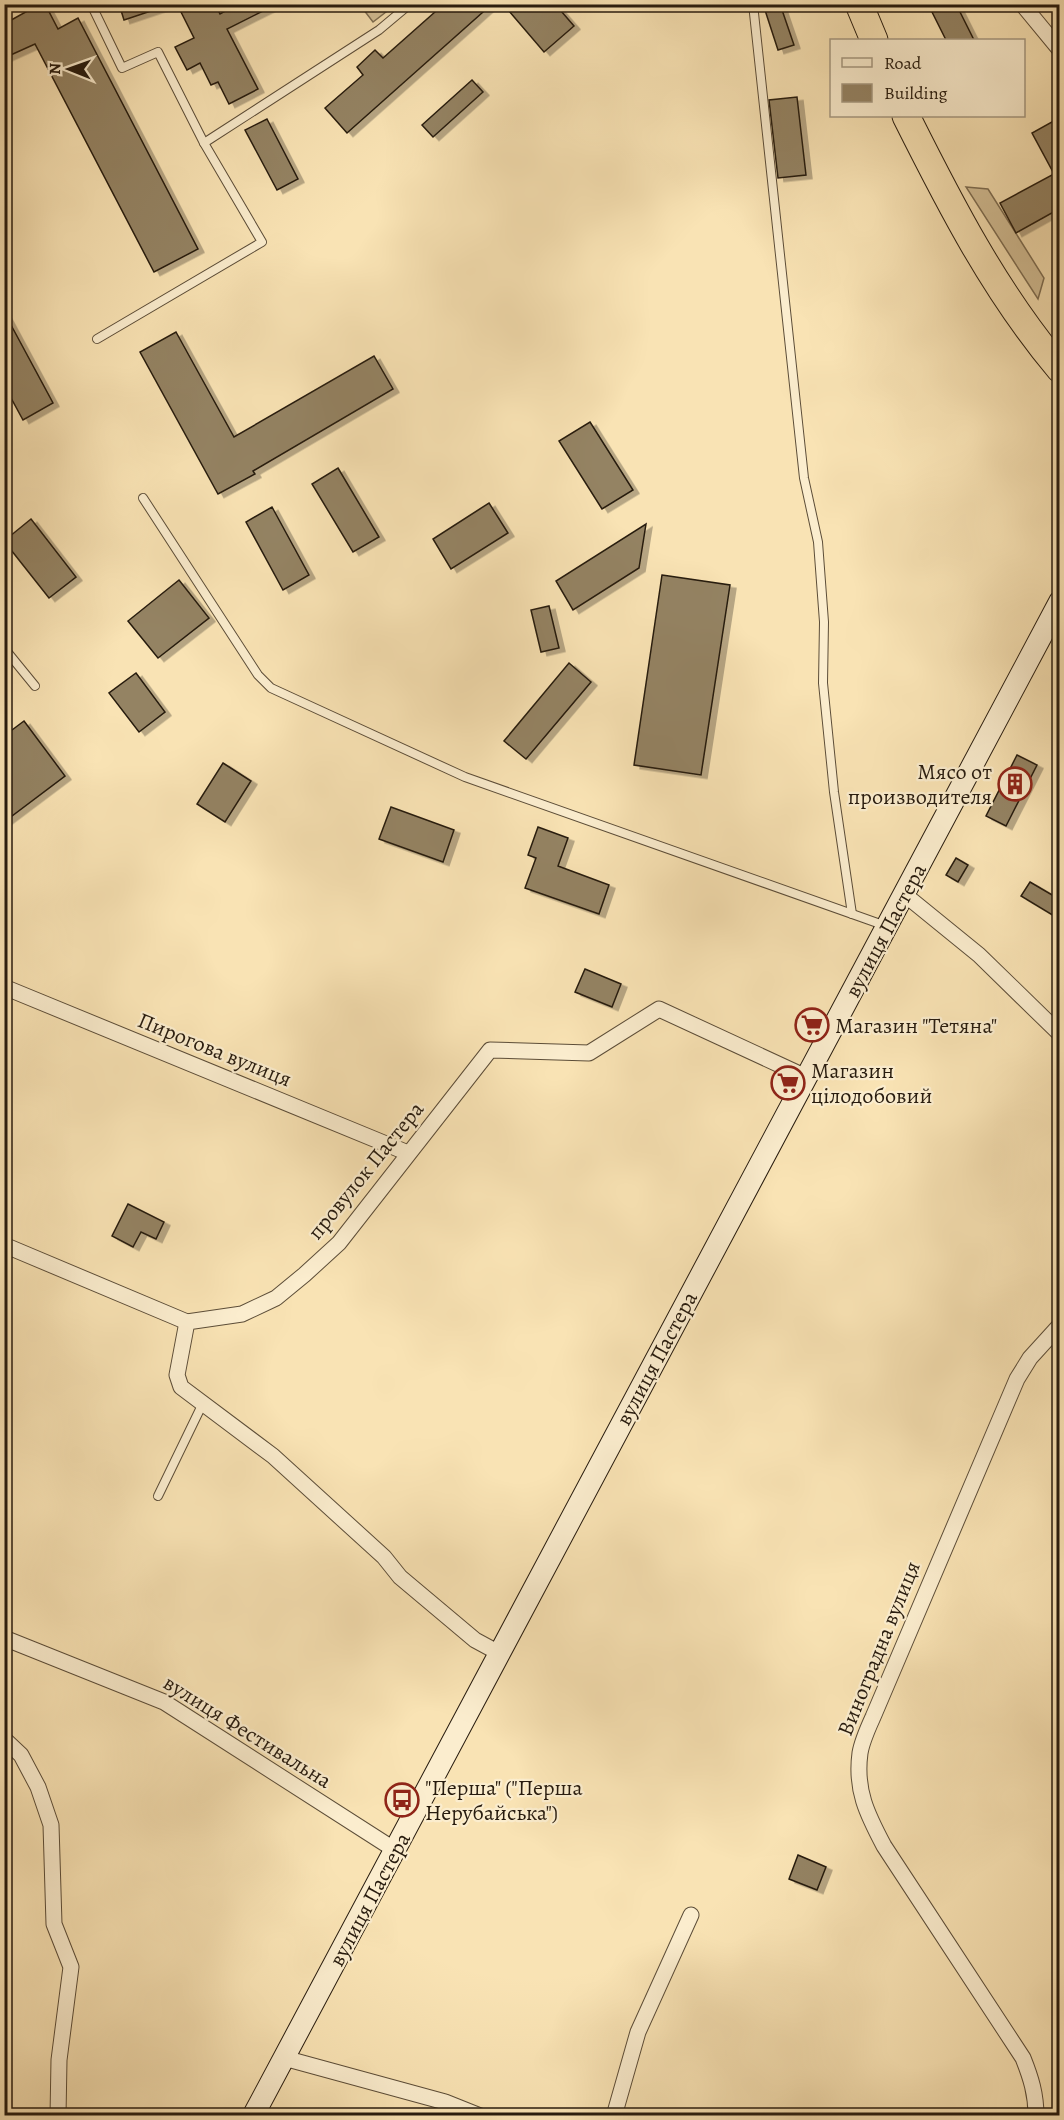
<svg xmlns="http://www.w3.org/2000/svg" width="1064" height="2120" font-family="Alegreya,serif">
<defs>
<filter id="shadow"><feDropShadow dx="6" dy="3.5" stdDeviation="0" flood-color="#0004"/></filter>
</defs>
<rect width="100%" height="100%" fill="#f9e3b4"/>
<filter id="stains"><feTurbulence type="fractalNoise" baseFrequency=".00333" numOctaves="4"/><feColorMatrix values="0 0 0 0 .2 0 0 0 0 .09 0 0 0 0 .02 0 0 0 .5 -.17"/></filter>
<radialGradient id="worn" r=".72"><stop offset=".6" stop-color="#630" stop-opacity="0"/><stop offset="1" stop-color="#630" stop-opacity=".3"/></radialGradient>
<!-- green -->
<g fill="#d5c198" stroke="#7e6e53" stroke-width="1.5">
<polygon points="360,5 395,5 373,22"/>
<polygon points="966,187 988,189 1044,278 1038,299"/>
</g>
<!-- building -->
<g fill="#948364" stroke="#271b0e" stroke-width="1.5" filter="url(#shadow)">
<polygon points="40,4 45,4 58,29 78,18 198,249 154,272 35,44 4,58 4,24"/>
<polygon points="119,4 163,4 163,7 124,20"/>
<polygon points="177,4 215,4 220,14 238,4 277,4 227,29 258,89 229,104 218,82 211,85 200,63 187,70 175,47 194,38"/>
<polygon points="444,4 492,4 347,133 325,108 363,75 357,67 375,50 383,58"/>
<polygon points="503,4 555,4 574,26 544,52"/>
<polygon points="763,4 780,4 794,45 778,50"/>
<polygon points="928,4 956,4 974,40 946,40"/>
<polygon points="472,80 483,92 433,137 422,125"/>
<polygon points="797,97 806,175 778,178 769,100"/>
<polygon points="1059,118 1059,209 1016,233 1000,203 1054,174 1032,133"/>
<polygon points="267,119 298,179 277,190 245,130"/>
<polygon points="4,312 53,403 23,420 4,385"/>
<polygon points="176,332 234,437 374,356 393,389 253,471 255,474 218,494 140,352"/>
<polygon points="590,422 633,490 602,509 559,441"/>
<polygon points="338,468 379,537 353,552 312,484"/>
<polygon points="489,503 508,533 451,569 433,539"/>
<polygon points="272,507 309,575 283,590 246,522"/>
<polygon points="31,519 76,577 49,598 4,541"/>
<polygon points="646,524 639,568 573,610 556,581"/>
<polygon points="662,575 730,585 701,775 634,765"/>
<polygon points="179,580 209,618 158,658 128,621"/>
<polygon points="549,606 559,648 541,652 531,610"/>
<polygon points="569,663 591,682 526,759 504,741"/>
<polygon points="136,673 165,712 139,732 109,693"/>
<polygon points="24,721 65,776 4,822 4,736"/>
<polygon points="1017,755 1037,765 1006,826 986,816"/>
<polygon points="223,763 251,781 225,822 197,804"/>
<polygon points="391,807 454,830 443,862 379,839"/>
<polygon points="538,827 568,838 558,866 609,885 599,914 525,888 536,858 528,855"/>
<polygon points="956,858 968,865 958,882 946,875"/>
<polygon points="1030,882 1059,899 1059,919 1021,896"/>
<polygon points="585,969 621,984 612,1007 575,992"/>
<polygon points="128,1204 164,1222 156,1239 141,1232 133,1247 112,1236"/>
<polygon points="798,1855 826,1867 817,1890 789,1879"/>
</g>
<g fill="none" stroke-linecap="round" stroke-linejoin="round">
<defs>
<g id="lane">
<polyline points="91,4 122,68 158,52 204,143 262,242 97,339"/>
<polyline points="753,4 804,478 818,542 824,622 823,683 834,792 852,914"/>
<polyline points="204,143 379,30 410,4"/>
<polyline points="143,498 258,675 271,688 465,777 886,926"/>
<polyline points="4,648 35,686"/>
<polyline points="158,1496 203,1403"/>
</g>
<g id="street">
<polyline points="1022,4 1060,50"/>
<polyline points="904,894 979,955 1060,1034"/>
<polyline points="4,987 408,1153"/>
<polyline points="4,1245 187,1322"/>
<polyline points="4,1638 164,1702 395,1850"/>
<polyline points="499,1653 475,1640 400,1577 384,1557 273,1456 181,1387 177,1375 187,1322 242,1314 276,1298 304,1275 339,1243 490,1050 589,1053 659,1009 806,1077"/>
<polyline points="4,1739 21,1755 38,1787 51,1825 54,1924 71,1967 59,2060 58,2116"/>
<polyline points="284,2058 445,2102 480,2116"/>
<polyline points="614,2116 638,2032 691,1915"/>
<path d="M1036,2116C1036,2094 1031,2078 1023,2058L884,1846C867,1814 855,1790 860,1753C862,1741 868,1728 873,1717L1017,1379L1030,1358L1060,1325"/>
</g>
<polyline id="secondary" points="253,2116 1060,601"/>
<g id="highway">
<polyline points="859,4 874,40"/>
<path d="M906,116C950,204 995,292 1060,369"/>
</g>
</defs>
<!-- lane casing -->
<use href="#lane" stroke="#5c4d38" stroke-width="10"/>
<!-- street casing -->
<use href="#street" stroke="#5c4d38" stroke-width="17"/>
<!-- secondary casing -->
<use href="#secondary" stroke="#271b0e" stroke-width="23"/>
<!-- highway casing -->
<use href="#highway" stroke="#271b0e" stroke-width="29"/>
<!-- lane -->
<use href="#lane" stroke="#fbedce" stroke-width="8"/>
<!-- street -->
<use href="#street" stroke="#fbedce" stroke-width="15"/>
<!-- secondary -->
<use href="#secondary" stroke="#fbedce" stroke-width="21"/>
<!-- highway -->
<use href="#highway" stroke="#f9e3b4" stroke-width="27"/>
</g>
<!-- icons -->
<defs>
<symbol id="building-ring" viewBox="-11 -11 22 22"><circle r="9.5" fill="#fbedce" stroke="#8f2418" stroke-width="1.5"/><path d="M-4-6H4V6H1V3H-1V6H-4ZM-2.5-4.3h1.7v1.8h-1.7ZM.8-4.3h1.7v1.8H.8ZM-2.5-1h1.7V.8h-1.7ZM.8-1h1.7V.8H.8Z" fill="#8f2418"/></symbol>
<symbol id="supermarket-ring" viewBox="-11 -11 22 22"><circle r="9.5" fill="#fbedce" stroke="#8f2418" stroke-width="1.5"/><path d="M-6-5.5h2.5l.6 2H6L4.5 2H-2.5L-4.4-4H-6ZM-1.5 3.2a1.3 1.3 0 1 0 .1 0ZM3 3.2a1.3 1.3 0 1 0 .1 0Z" fill="#8f2418"/></symbol>
<symbol id="bus-ring" viewBox="-11 -11 22 22"><circle r="9.5" fill="#fbedce" stroke="#8f2418" stroke-width="1.5"/><path d="M-5-6H5V4H4V6H2V4H-2V6H-4V4H-5ZM-3.5-4V0h7V-4ZM-3.5 1.2v1.5H-2V1.2ZM2 1.2v1.5H3.5V1.2Z" fill="#8f2418"/></symbol>
</defs>
<g fill-rule="evenodd">
<use href="#building-ring" x="996" y="765" width="38" height="38"/>
<use href="#supermarket-ring" x="793" y="1006" width="38" height="38"/>
<use href="#supermarket-ring" x="769" y="1064" width="38" height="38"/>
<use href="#bus-ring" x="383" y="1781" width="38" height="38"/>
</g>
<g text-anchor="middle" stroke-width="4.5" stroke-linejoin="round" paint-order="stroke">
<!-- poi labels -->
<g font-size="22" fill="#271b0e" stroke="#fbedce" text-anchor="start">
<text x="992" y="779" text-anchor="end">Мясо от<tspan x="992" dy="25">производителя</tspan></text>
<text x="835" y="1033">Магазин "Тетяна"</text>
<text x="811" y="1078">Магазин<tspan x="811" dy="25">цілодобовий</tspan></text>
<text x="425" y="1795">"Перша" ("Перша<tspan x="425" dy="25">Нерубайська")</tspan></text>
</g>
<!-- street labels -->
<g font-size="22" fill="#271b0e" stroke="#fbedce">
<text transform="translate(885 930) rotate(-62)" y="8">вулиця Пастера</text>
<text transform="translate(215 1049) rotate(22)" y="8">Пирогова вулиця</text>
<text transform="translate(365 1170) rotate(-51)" y="8">провулок Пастера</text>
<text transform="translate(656 1358) rotate(-62)" y="8">вулиця Пастера</text>
<text transform="translate(878 1648) rotate(-68)" y="8">Виноградна вулиця</text>
<text transform="translate(248 1731) rotate(32)" y="8">вулиця Фестивальна</text>
<text transform="translate(369 1899) rotate(-62)" y="8">вулиця Пастера</text>
</g>
</g>
<!-- margin -->
<rect width="1064" height="2120" fill="none" stroke="#f9e3b4" stroke-width="24"/>
<rect x="6" y="6" width="1052" height="2108" fill="none" stroke="#271b0e" stroke-width="3"/>
<rect x="12" y="12" width="1040" height="2096" fill="none" stroke="#271b0e" stroke-width="1.5"/>
<!-- legend -->
<rect x="830" y="39" width="195" height="78" fill="#fbedce" stroke="#a69981" stroke-width="1.5"/>
<rect x="842" y="58" width="30" height="9" fill="#fbedce" stroke="#a69981" stroke-width="1.5"/>
<text x="884" y="69" font-size="18" fill="#271b0e">Road</text>
<rect x="842" y="84" width="30" height="18" fill="#948364" stroke="#a69981" stroke-width="1.5"/>
<text x="884" y="99" font-size="18" fill="#271b0e">Building</text>
<!-- north arrow -->
<g transform="translate(69 69) rotate(271)" stroke="#fbedce" stroke-width="4.5" paint-order="stroke">
<path d="M0-4.5L10 22L0 15L-10 22Z" fill="#271b0e"/>
<text y="-9" font-size="16" font-weight="bold" text-anchor="middle" fill="#271b0e">N</text>
</g>
<rect width="100%" height="100%" filter="url(#stains)"/>
<rect width="100%" height="100%" fill="url(#worn)"/>
</svg>
